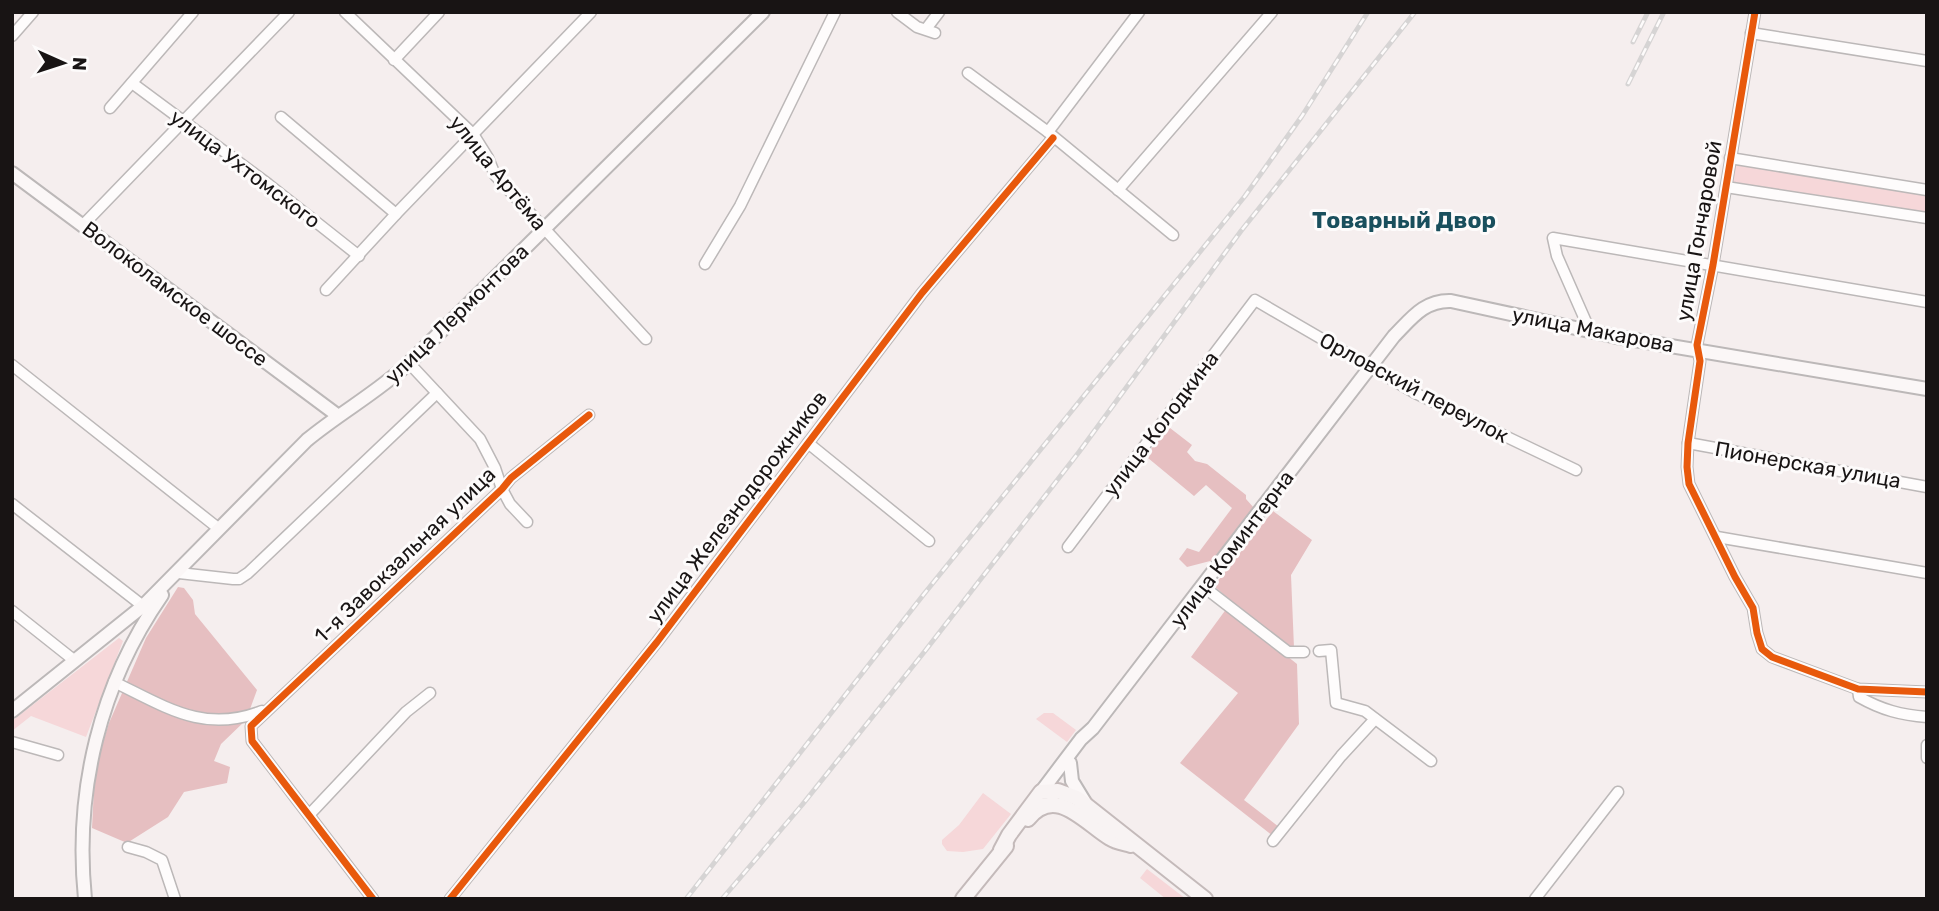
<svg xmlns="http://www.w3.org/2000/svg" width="1939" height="911" font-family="Rubik,sans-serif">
<rect width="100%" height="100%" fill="#f5eeee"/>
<!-- green -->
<g fill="#f6d7d9">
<polygon points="1752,163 1927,193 1927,214 1740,185 1731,181 1736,164"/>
<polygon points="119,638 123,641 86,737 31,716 12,731 12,721"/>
<polygon points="1044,713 1053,713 1076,730 1067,742 1036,719"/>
<polygon points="983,793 1011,814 983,849 963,852 947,851 942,844 942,840 959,825"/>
<polygon points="1147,869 1186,899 1166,899 1140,878"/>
</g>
<!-- forest -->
<g fill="#e6bfc1">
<polygon points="1170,428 1192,445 1187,452 1195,461 1207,464 1246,495 1246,499 1254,508 1214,560 1187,567 1179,559 1187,548 1199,552 1232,508 1206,485 1194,496 1148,458 1151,449"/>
<polygon points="1273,511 1312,540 1291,575 1294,648 1283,646 1214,586"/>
<polygon points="178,587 184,588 193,600 195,614 257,690 246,720 221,744 214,761 230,767 227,783 184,792 168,817 127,843 92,828 95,768 109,723 146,638"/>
<polygon points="1227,608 1297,664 1299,724 1244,800 1279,827 1273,836 1180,763 1238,693 1191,657"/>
</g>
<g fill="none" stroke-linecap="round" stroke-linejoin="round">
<defs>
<g id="minor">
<polyline points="345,12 473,134 488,158 495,175 646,339"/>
<polyline points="897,12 917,27 935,33"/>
<polyline points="1755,12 1713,265 1697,345 1700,361 1688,443 1687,467 1689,484 1735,577 1753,608 1757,633 1762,649 1772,657 1858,689 1927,692"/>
<polyline points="926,29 939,12"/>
<polyline points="1751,33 1927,61"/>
<polyline points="12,36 33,12"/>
<polyline points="394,60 439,12"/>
<polyline points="968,73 1048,132 1173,235"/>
<polyline points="132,83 268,184 359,256"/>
<polyline points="110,108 193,12"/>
<polyline points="281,117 396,214"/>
<polyline points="1048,132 1139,12"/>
<polyline points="1730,158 1927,190"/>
<polyline points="1726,187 1927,218"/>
<polyline points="1118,190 1272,12"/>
<polyline points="83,225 289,12"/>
<polyline points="705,264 740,206 835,12"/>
<polyline points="326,290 396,214 591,12"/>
<polyline points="1590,331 1557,256 1553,238 1927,302"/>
<polyline points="409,363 480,439 495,468 502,489 510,504 527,522"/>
<polyline points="12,365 218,528"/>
<polyline points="808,443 929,541"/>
<polyline points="1688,443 1927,487"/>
<polyline points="12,504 143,606"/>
<polyline points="1717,537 1927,573"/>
<polyline points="1068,547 1255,300 1415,393 1576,470"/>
<polyline points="179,573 233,579 239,579 248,573 437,393"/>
<polyline points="1204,587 1288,652 1304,652"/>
<polyline points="12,611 75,661"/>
<polyline points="1319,651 1331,650 1336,703 1365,711 1431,761"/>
<path d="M114,682C166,707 204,734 262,711"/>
<path d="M1858,689L1859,697C1882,710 1901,715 1927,717"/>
<polyline points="12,742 58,755"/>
<polyline points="1927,745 1927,758"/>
<polyline points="309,815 406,712 430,693"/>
<polyline points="1273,841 1341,756 1375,719"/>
<polyline points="128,847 146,852 162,860 175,899"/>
<polyline points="373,899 252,741 251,726 502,489 511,478 589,415"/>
<polyline points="450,899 657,642 922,293 1053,138"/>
<polyline points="1535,899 1618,792"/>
</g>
<g id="secondary">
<polyline points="12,173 337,415"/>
<path d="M12,711L143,606L307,440C341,412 378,392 409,363L763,12"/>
<polyline points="1070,763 1072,781 1086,804"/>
<path d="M1041,792L1081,739L1093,728L1394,336C1411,319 1424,300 1451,301L1617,337L1927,389"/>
<path d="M85,899C74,791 100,684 162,595"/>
</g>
<g id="primary">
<path d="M1028,819C1055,784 1085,823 1110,838C1116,842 1124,843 1131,845"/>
<polyline points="1001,850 1009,835 1041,792 1058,791 1077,798 1205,899"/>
<polyline points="963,899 1006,846"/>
</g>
</defs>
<!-- minor casing -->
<use href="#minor" stroke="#bcb8b8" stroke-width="13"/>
<!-- secondary casing -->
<use href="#secondary" stroke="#bcb8b8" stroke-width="16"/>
<!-- primary casing -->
<use href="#primary" stroke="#c4baba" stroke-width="18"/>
<!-- minor -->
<use href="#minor" stroke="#fefcfc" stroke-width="10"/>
<!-- secondary -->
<use href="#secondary" stroke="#fbf7f7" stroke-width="12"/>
<!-- primary -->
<use href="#primary" stroke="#f8f3f3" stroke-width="14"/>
<defs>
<g id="rail">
<polyline points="1633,42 1648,12"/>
<polyline points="1628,84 1664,12"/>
<polyline points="686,899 924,594 1245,196 1302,116 1368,12"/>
<polyline points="722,899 802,805 925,651 1079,452 1241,231 1415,12"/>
</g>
</defs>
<!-- rail casing -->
<use href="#rail" stroke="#d6d4d4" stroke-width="5"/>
<!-- rail -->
<use href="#rail" stroke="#fdfbfb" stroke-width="2.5" stroke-dasharray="8" stroke-linecap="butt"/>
<defs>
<g id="cycleway">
<polyline points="1755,12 1713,265 1697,345 1700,361 1688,443 1687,467 1689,484 1735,577 1753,608 1757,633 1762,649 1772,657 1858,689 1927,692"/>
<polyline points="373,899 252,741 251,726 502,489 511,478 589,415"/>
<polyline points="450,899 657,642 922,293 1053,138"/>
</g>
</defs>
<!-- cycleway casing -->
<use href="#cycleway" stroke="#fdfbfb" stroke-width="11"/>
<!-- cycleway -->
<use href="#cycleway" stroke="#e8590c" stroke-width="7"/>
</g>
<g text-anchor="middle" stroke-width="6" stroke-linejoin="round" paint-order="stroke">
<!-- street labels -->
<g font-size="21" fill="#181414" stroke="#fdfbfb">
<text transform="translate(245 169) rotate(37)" y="7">улица Ухтомского</text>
<text transform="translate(498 173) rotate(51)" y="7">улица Артёма</text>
<text transform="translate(1699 231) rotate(-80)" y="7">улица Гончаровой</text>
<text transform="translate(175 294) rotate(37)" y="7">Волоколамское шоссе</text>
<text transform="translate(457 314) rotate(-44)" y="7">улица Лермонтова</text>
<text transform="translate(1593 330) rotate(11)" y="7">улица Макарова</text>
<text transform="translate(1414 388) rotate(28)" y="7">Орловский переулок</text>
<text transform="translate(1161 424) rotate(-53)" y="7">улица Колодкина</text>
<text transform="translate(1808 465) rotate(10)" y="7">Пионерская улица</text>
<text transform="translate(737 507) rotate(-53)" y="7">улица Железнодорожников</text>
<text transform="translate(1232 549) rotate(-53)" y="7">улица Коминтерна</text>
<text transform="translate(405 555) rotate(-44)" y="7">1-я Завокзальная улица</text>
</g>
<!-- neighbourhood labels -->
<g font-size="23" font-weight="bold" fill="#194f5d" stroke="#fdfbfb">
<text x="1404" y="228">Товарный Двор</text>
</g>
</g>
<!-- border -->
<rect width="1939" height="911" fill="none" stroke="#181414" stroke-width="28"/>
<!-- north arrow -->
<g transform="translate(63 63) rotate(93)" stroke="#fdfbfb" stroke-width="5" paint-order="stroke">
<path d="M0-5L12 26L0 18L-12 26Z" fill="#181414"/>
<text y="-10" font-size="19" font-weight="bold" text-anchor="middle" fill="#181414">N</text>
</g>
</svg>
